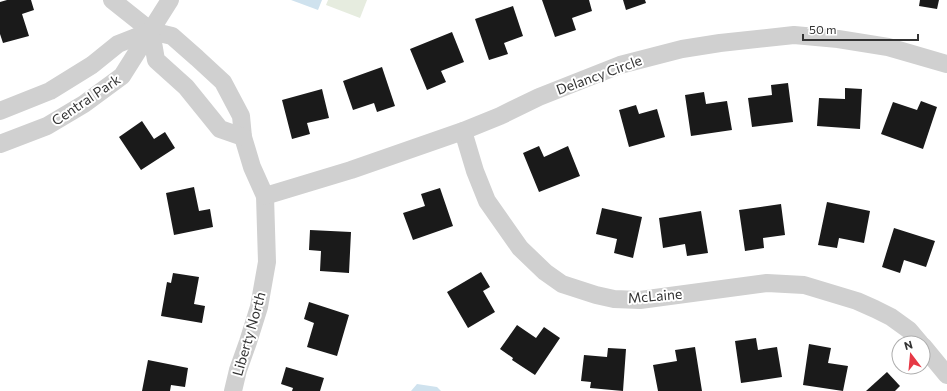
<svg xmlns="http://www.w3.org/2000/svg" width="947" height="391" font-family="Commissioner,sans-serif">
<rect width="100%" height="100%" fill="#fff"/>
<!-- green -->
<polygon fill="#e6ecdf" points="328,0 367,0 360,18 326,5"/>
<!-- water -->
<g fill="#cfe2ee">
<polygon points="291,0 322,0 318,10"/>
<polygon points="417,384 437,387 441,391 411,391"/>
</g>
<!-- building -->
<g fill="#1a1a1a">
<polygon points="7,0 31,0 34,10 22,14 29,36 3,43 0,34 0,2"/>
<polygon points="542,0 589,0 592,11 572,18 576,30 555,37"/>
<polygon points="623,0 645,0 646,3 626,10"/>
<polygon points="920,0 939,0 937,9 919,6"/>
<polygon points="513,6 523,36 504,43 508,54 489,60 475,19"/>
<polygon points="452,32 464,62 441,71 446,82 427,90 410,49"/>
<polygon points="382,67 395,106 377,112 374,103 353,110 343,81"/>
<polygon points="788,83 793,122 752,127 748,98 772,95 771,85"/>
<polygon points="845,88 862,89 860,129 817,126 819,98 845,99"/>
<polygon points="322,89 329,118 307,123 310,134 292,139 282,100"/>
<polygon points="704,92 706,104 727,101 732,130 691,136 685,95"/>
<polygon points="921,101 937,107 923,149 881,134 893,102 917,110"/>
<polygon points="636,105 639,114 657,109 665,137 629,147 619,110"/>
<polygon points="142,121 154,139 165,132 175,148 141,170 119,137"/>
<polygon points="539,146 544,157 568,146 580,176 539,192 523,153"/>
<polygon points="194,187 199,211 210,209 213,227 174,235 166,193"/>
<polygon points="440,188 453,226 413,240 403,213 425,206 421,194"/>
<polygon points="827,202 870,211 864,243 839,238 837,248 818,245"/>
<polygon points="781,204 785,235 763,238 764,248 745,251 739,210"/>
<polygon points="602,208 642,217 633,258 614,253 617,239 596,234"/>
<polygon points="701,211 708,253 687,256 685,244 663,248 659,218"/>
<polygon points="894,228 935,241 926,267 904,260 900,273 882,267"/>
<polygon points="310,230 351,232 349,273 320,271 321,251 309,250"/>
<polygon points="481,272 490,287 483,291 495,312 468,328 447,292"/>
<polygon points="173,273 199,277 194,304 205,306 202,323 161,316 167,282 171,283"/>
<polygon points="309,302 349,315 337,356 307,347 314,323 304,319"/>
<polygon points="517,325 536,338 544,327 560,338 535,375 512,360 513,358 500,349"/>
<polygon points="756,338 758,350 777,347 782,377 741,383 735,341"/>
<polygon points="809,344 831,348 828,363 848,366 843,391 803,385"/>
<polygon points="695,347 702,391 658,391 653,365 677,361 675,350"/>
<polygon points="608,348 626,349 623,391 590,388 591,382 581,381 584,355 607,357"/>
<polygon points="148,360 188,368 185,387 171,385 170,391 142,391"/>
<polygon points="286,367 324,378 320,391 292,391 293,388 281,384"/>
<polygon points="887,372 900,386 895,391 866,391"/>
</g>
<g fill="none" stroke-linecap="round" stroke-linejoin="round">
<!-- minor -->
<g stroke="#d0d0d0" stroke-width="18">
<polyline points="112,0 151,31 172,36 197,58 223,82 241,116 243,137 252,167 265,196 267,262 259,307 248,342 238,370 233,391"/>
<polyline points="151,31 156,60 186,87 220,129 243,137"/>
<polyline points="0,111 50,91 92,65 118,44 151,31"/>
<polyline points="463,131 475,171 487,201 520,248 545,272 562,284 596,295 614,299 640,300 767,283 804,285 857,301 875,309 891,317 909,330 920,343"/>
<polyline points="0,144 47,126 84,104 122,76 170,0"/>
<polyline points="265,196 351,170 463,131 500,116 539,97 620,65 682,49 720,43 794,35 838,39 888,47 947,64"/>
<polyline points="923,346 947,375"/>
</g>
</g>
<g text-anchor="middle" stroke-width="4" stroke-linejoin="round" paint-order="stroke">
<!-- street labels -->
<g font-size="14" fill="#333" stroke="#fff">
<text transform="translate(599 75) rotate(-20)" y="5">Delancy Circle</text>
<text transform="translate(86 100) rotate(-34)" y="5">Central Park</text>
<text transform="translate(655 296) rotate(-5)" y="5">McLaine</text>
<text transform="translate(249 334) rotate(-74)" y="5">Liberty North</text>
</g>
</g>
<!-- north arrow -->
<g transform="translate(911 355) rotate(344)"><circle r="19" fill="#ffffff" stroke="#adadad"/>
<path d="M0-3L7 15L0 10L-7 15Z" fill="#e63946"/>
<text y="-6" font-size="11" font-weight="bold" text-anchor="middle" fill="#333333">N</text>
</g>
<!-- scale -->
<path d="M803 34v6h115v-6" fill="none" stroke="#333333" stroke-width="2"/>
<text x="809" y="34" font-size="12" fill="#333333" stroke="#ffffff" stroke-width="3" paint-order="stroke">50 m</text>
</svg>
